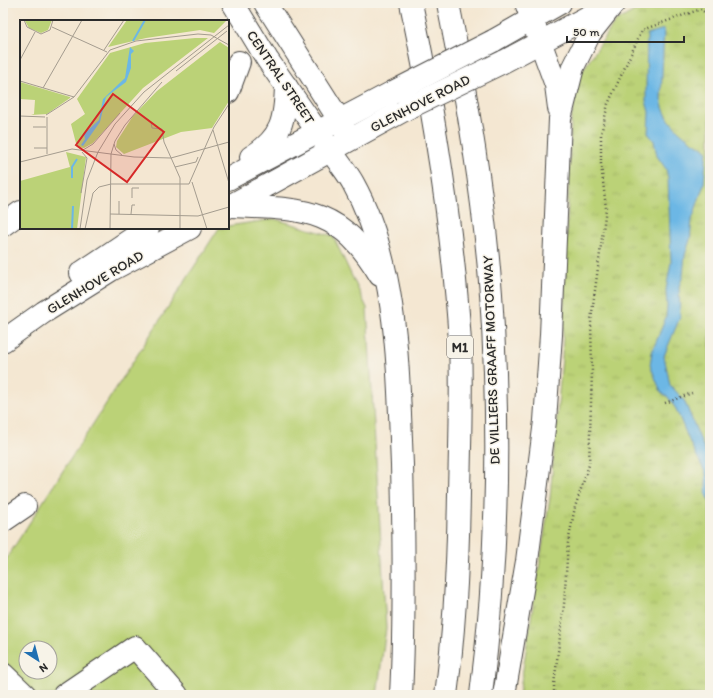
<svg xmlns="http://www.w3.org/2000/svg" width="713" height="698" font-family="Itim,sans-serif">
<defs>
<pattern id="grass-tufts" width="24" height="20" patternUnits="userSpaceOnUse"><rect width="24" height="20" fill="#bbd277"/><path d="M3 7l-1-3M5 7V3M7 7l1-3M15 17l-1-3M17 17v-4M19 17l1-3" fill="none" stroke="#a1b467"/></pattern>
</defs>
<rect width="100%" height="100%" fill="#f7f3e8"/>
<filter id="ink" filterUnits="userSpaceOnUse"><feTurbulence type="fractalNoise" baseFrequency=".025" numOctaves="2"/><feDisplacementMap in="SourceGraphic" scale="8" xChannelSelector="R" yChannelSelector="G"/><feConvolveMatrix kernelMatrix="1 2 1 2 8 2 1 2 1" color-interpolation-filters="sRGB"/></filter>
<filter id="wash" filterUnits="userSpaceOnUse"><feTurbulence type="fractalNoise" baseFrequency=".012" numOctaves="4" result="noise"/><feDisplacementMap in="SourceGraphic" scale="16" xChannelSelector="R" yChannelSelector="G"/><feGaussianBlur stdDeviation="0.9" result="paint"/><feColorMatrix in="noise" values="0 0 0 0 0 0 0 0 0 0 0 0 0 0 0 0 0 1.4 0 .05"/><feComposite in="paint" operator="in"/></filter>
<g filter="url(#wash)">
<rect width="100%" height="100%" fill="#f4e7d2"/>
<!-- grass -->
<polygon fill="url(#grass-tufts)" stroke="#737e51" points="648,3 703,3 710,9 710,695 519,695 550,498 562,358 571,121 579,76 615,22"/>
<!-- park -->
<path fill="#bbd277" stroke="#737e51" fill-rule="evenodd" d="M275,219L333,236L367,308L386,628L377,695H3V564L219,228H228V226ZM26,648H50V672H26Z"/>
<!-- water -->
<path fill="#6cb7e5" stroke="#4c7188" d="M664,29L661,99C665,124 686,139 707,150L704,184L692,220L690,240L685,255L683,276L679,286L680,317L664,356L670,385L684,400L710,463V503L706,493V474L691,445L676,409L668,397L661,392L650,365L652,352L666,317L667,306L666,290L671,262L668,178L666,169L657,156L654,141L648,133L649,112L646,101V88L647,34Z"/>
</g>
<g filter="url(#ink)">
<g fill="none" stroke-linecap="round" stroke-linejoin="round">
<defs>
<g id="minor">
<polyline points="228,92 239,62"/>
<polyline points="3,225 21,212"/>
<polyline points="3,521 25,506"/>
<polyline points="3,674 25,695"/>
<polyline points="64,695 135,647 177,695"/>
</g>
<g id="major">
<polyline points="233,3 267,59 326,144"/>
<polyline points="265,3 340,121 346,134"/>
<polyline points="493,41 560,3"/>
<polyline points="503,62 614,3"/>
<path d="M251,157C282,138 285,120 286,86"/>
<polyline points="228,179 391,93"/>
<polyline points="228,207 406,109"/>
<polyline points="81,273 148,228"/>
<polyline points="3,341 44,312 111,270 190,228"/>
</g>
<g id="highway">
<path d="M411,3C434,113 453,229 460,342C462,392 460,443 459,493C458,560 455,628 446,695"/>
<path d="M448,3C467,99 484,196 491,294C500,427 498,562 481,695"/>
<polyline points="526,3 556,85 559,108"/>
<path d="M331,151C338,162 347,172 353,183C399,266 398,373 402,465C404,541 405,618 401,695"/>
<path d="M231,206C303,209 339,206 380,275"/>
<polyline points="504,695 527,561 545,421 551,335 560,119 573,67 590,33 613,4"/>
</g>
</defs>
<!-- minor casing -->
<use href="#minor" stroke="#494744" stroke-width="24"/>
<!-- major casing -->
<use href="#major" stroke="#494744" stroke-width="24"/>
<!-- highway casing -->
<use href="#highway" stroke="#494744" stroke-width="24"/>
<!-- path -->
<g stroke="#494744" stroke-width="2.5" stroke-dasharray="1 3" stroke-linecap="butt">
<polyline points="665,403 692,393"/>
<polyline points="554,695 554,684 564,605 568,543 575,507 589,465 592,372 591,320 606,208 601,164 601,134 608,104 642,30 701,9 710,17"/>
</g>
<!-- minor -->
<use href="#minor" stroke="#fff" stroke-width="22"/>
<!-- major -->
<use href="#major" stroke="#fff" stroke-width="22"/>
<!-- highway -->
<use href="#highway" stroke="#fff" stroke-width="22"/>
<defs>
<g id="major-bridge">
<polyline points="391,93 493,41"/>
<polyline points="406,109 503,62"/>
</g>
</defs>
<!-- major-bridge casing -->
<use href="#major-bridge" stroke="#494744" stroke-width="24" stroke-linecap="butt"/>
<!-- major-bridge -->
<use href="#major-bridge" stroke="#fff" stroke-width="22"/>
</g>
</g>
<g text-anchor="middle" stroke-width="3" stroke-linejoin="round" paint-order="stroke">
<!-- shield labels -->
<rect fill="#f7f3e8" stroke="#686764" stroke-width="1" x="447" y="336" width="26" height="22" rx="3"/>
<g font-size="13" font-weight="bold" fill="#2b2b2b">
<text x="460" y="352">M1</text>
</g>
<!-- street labels -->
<g font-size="14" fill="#2b2b2b" stroke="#f7f3e8">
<text transform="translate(281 77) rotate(56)" y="5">CENTRAL STREET</text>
<text transform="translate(420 103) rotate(-27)" y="5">GLENHOVE ROAD</text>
<text transform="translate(95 282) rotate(-31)" y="5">GLENHOVE ROAD</text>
<text transform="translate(491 360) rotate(-92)" y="5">DE VILLIERS GRAAFF MOTORWAY</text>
</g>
</g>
<!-- overview -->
<g transform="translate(20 20)">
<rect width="209" height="209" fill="#f4e7d2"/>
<path d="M175,18H188L123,68L73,123L64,128L57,127L51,104L65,94L57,79L90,33L125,23ZM46,132L66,137L57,209H0V161L50,147Z" fill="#bbd277"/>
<path d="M32,0L28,10L21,13L9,8L5,1ZM107,0H207L194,13L180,10L126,18L88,27ZM200,22L209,28V81L192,108L161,112L104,134L96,127L97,121L113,96L137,71ZM0,62L50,77V78L27,94L11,95L14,94L15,80L0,79ZM0,162H6V176H0Z" fill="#bbd277"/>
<path d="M110,27L114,31L111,34V48L106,62L86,77L80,102L63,126L61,125L65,119L64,114L79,100L83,79L105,58Z" fill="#6cb7e5"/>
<path fill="none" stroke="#6cb7e5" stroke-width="2" d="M113,21L125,0M52,158V147L57,139M52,209L53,186"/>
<path fill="none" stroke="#a49c8f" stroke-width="1" d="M4,0L7,7L21,14L30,10L33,0M32,7L87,32M84,30L104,0M0,40L15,12M156,51L207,11M0,61L54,77M23,68L62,0M26,95L54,77L90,30L116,21L178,14L191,15L209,25M0,96L25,97M27,97V134M131,102L132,108L142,109L144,122L160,158V209M13,107H26M193,110L209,163M94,124L96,130L102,135M14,128H27M63,130L73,124L100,93M91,134L95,121L105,105L142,62M0,142L52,129L114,137L151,138L209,122M155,147L176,142L178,137M172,162L187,209M91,164H169L194,107L209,84M61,173L67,138L62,132M112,178V168H119M90,194L178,196L209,187M99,194V181M111,194L112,185H115M60,209L67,160L78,132L95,104L124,72L209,5M65,209L73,173L79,167L91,164M90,209L91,134"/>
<path fill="#d62828" fill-opacity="0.15" stroke="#d62828" stroke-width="2" d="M93,74L144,112L107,162L56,125Z"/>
<rect width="209" height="209" fill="none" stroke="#2b2b2b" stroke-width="2"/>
</g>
<!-- margin -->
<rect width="713" height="698" fill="none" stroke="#f7f3e8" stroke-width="16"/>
<!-- north arrow -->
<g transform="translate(38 660) rotate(144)"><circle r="19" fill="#f7f3e8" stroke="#a5a39c"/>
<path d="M0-3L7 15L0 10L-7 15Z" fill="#1f6fb2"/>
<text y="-6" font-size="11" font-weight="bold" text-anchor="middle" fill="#2b2b2b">N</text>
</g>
<!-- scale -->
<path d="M567 36v6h117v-6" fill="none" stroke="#2b2b2b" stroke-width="2"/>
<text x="573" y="36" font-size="12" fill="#2b2b2b" stroke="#f7f3e8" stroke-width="3" paint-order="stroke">50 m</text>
</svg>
